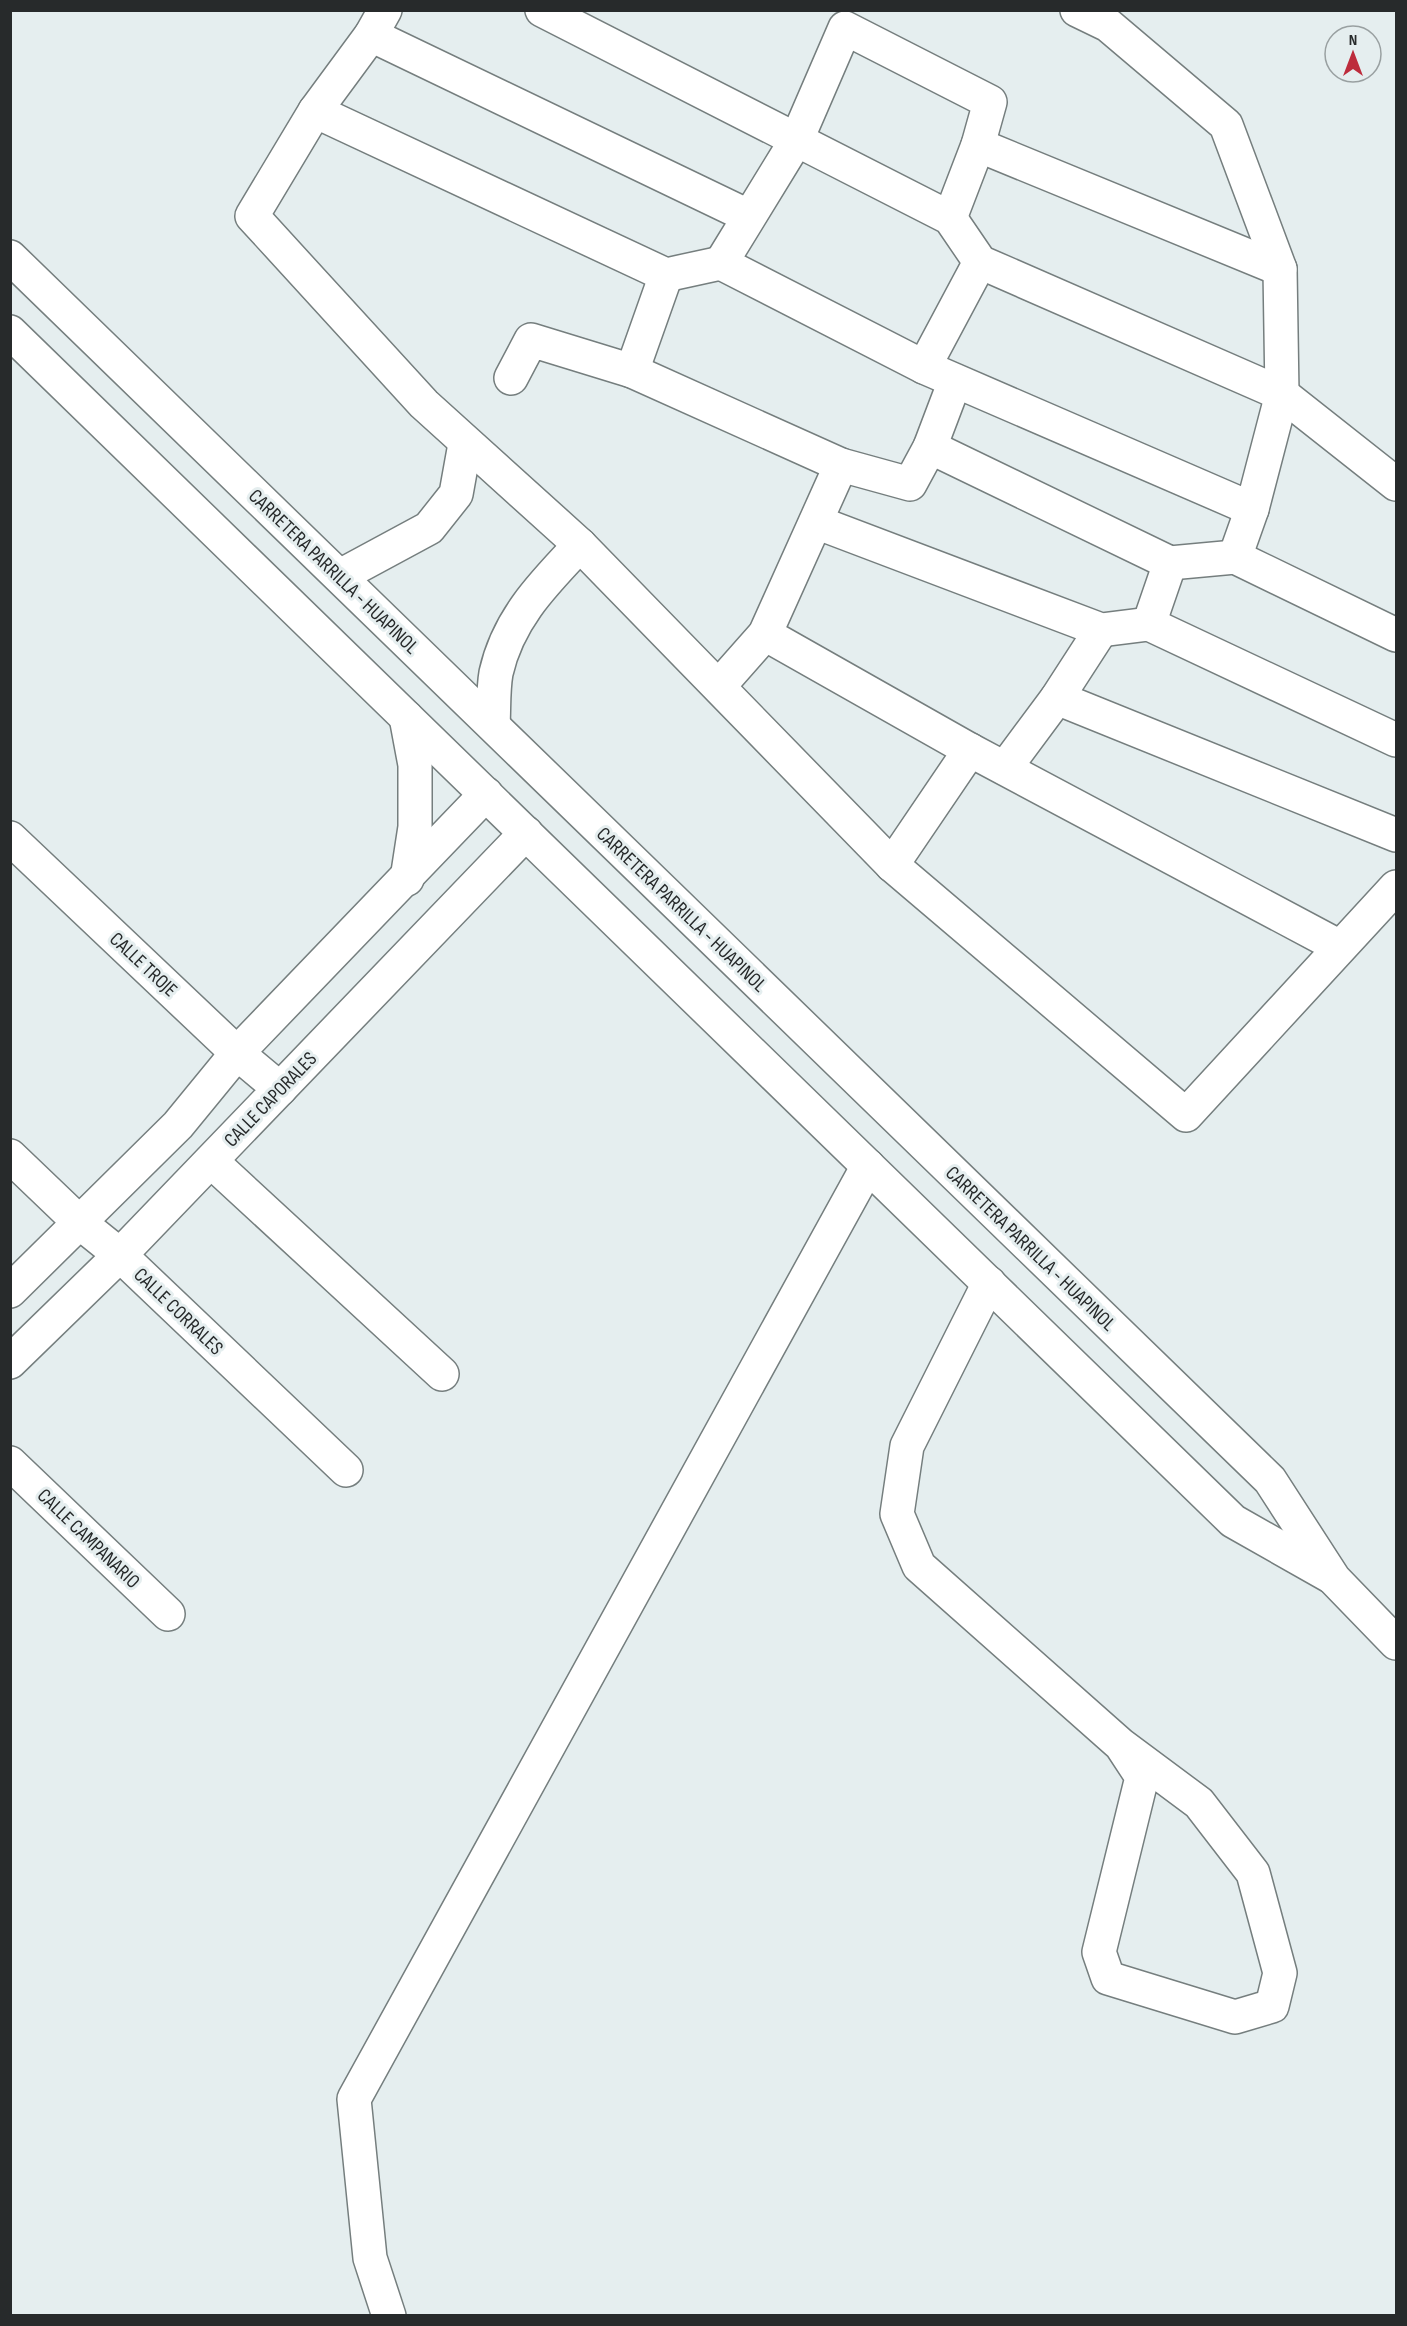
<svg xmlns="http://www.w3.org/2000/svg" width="1407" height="2326" font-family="'Sofia Sans Condensed',sans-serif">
<rect width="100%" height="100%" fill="#e5eeef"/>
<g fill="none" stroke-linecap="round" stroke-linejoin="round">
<defs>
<g id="minor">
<polyline points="385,10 371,35 315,111 252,216 424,404 580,545 892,865 1186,1115 1396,887"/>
<polyline points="542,10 950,218 980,262 1282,394 1396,484"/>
<polyline points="1077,10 1108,25 1226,125 1280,269 1282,394 1252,509 1235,557"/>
<polyline points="371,35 748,216"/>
<polyline points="315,111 666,275 721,263 924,367 1252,509"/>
<polyline points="978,145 1280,269"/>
<polyline points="721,263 797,139 845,28 990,102 978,145 950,218"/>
<polyline points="924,367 980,262"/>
<polyline points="632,371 666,275"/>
<polyline points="511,378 531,340 632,371 841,465 910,484 930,447 955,381"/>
<polyline points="930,447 1170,563 1235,557 1396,635"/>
<polyline points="816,522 1101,630 1149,624 1396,740"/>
<polyline points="340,576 429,528 456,494 465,444"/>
<polyline points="1149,624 1170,563"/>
<polyline points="765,634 970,750 1340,947"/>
<polyline points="719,686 765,634 841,465"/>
<polyline points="1057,698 1396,835"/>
<path d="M493,725C494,708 493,690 496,673C508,619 543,584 580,545"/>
<polyline points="1005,768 1057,698 1101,630"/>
<polyline points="10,838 237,1053 280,1089"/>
<polyline points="892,865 970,750"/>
<polyline points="10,1156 79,1222 120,1255 346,1470"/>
<polyline points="211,1161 442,1374"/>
<polyline points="989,1283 907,1446 897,1514 919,1566 1121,1745 1199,1803 1253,1873 1280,1973 1272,2006 1235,2017 1108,1978 1099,1952 1142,1777 1121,1745"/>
<polyline points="10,1291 178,1125 237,1053 486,794"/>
<polyline points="10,1362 120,1255 526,833"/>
<polyline points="10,1463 168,1614"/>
<polyline points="389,2316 370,2258 354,2099 868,1166"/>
</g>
<g id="major">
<polyline points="10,257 1270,1480 1334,1579 1396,1643"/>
<polyline points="10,332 1233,1521 1330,1576"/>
<polyline points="406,717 415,765 415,827 407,879"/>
</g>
</defs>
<!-- minor casing -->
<use href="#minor" stroke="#757e7e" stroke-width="36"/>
<!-- major casing -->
<use href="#major" stroke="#757e7e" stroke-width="36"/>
<!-- minor -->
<use href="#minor" stroke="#fff" stroke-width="33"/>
<!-- major -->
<use href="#major" stroke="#fff" stroke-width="33"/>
</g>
<g text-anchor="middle" stroke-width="6" stroke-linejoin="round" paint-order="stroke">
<!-- street labels -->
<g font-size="20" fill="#272a2b" stroke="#e5eeef">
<text transform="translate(334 571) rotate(44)" y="7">CARRETERA PARRILLA - HUAPINOL</text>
<text transform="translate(682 909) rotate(44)" y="7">CARRETERA PARRILLA - HUAPINOL</text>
<text transform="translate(144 964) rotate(43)" y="7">CALLE TROJE</text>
<text transform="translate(270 1099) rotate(-46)" y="7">CALLE CAPORALES</text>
<text transform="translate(1031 1248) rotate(44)" y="7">CARRETERA PARRILLA - HUAPINOL</text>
<text transform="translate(179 1311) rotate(44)" y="7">CALLE CORRALES</text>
<text transform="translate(89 1538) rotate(44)" y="7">CALLE CAMPANARIO</text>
</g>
</g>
<!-- border -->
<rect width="1407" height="2326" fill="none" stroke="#272a2b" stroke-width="24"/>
<!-- north arrow -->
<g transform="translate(1353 54)"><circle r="28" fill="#e5eeef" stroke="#99a0a1" stroke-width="1.5"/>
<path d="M0-4.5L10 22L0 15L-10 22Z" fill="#bd2c3c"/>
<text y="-9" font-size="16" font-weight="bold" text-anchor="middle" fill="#272a2b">N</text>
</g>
</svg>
